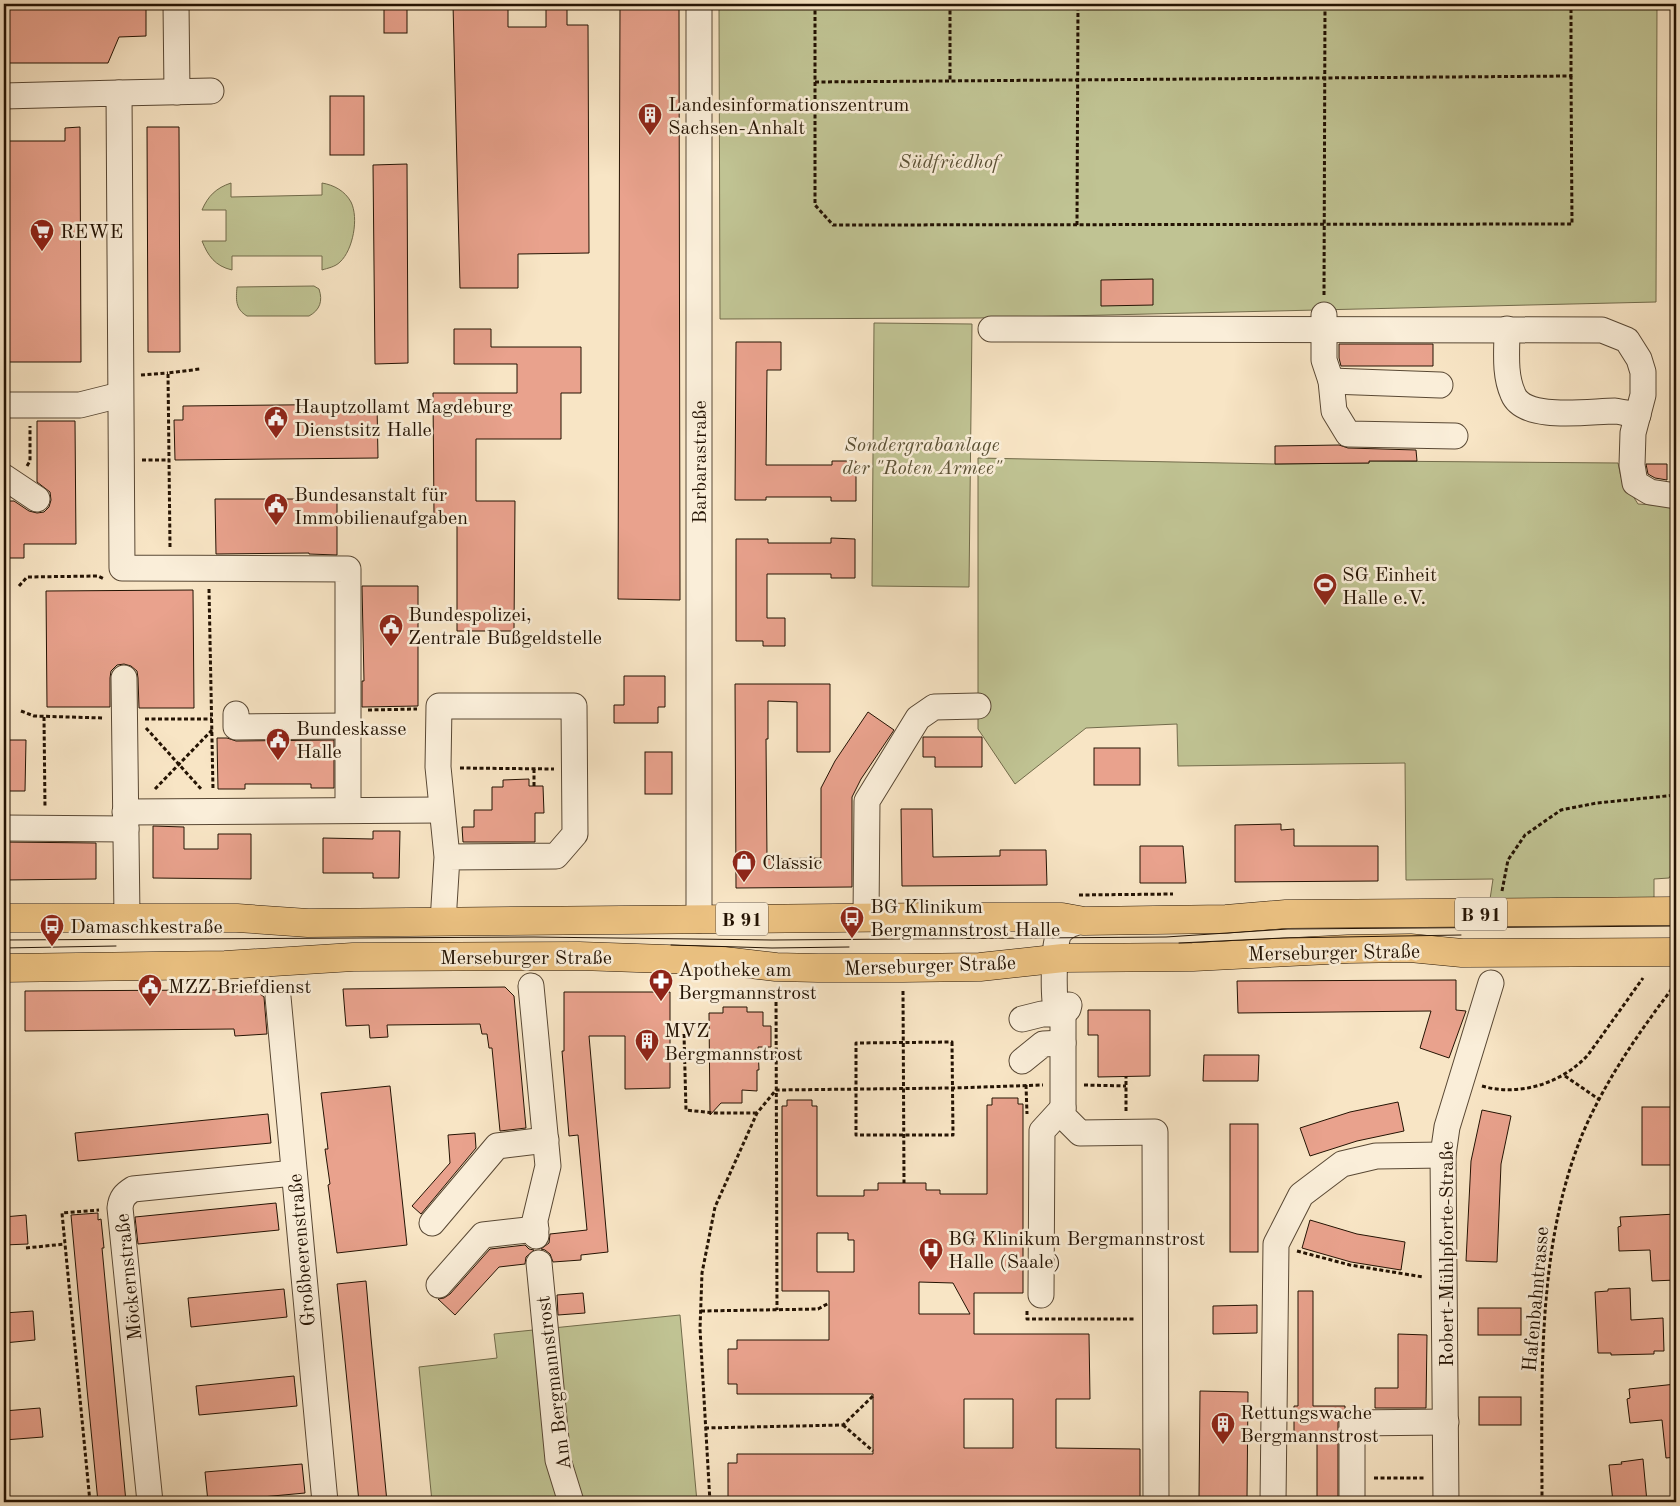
<svg xmlns="http://www.w3.org/2000/svg" width="1680" height="1506" font-family="'Old Standard TT',serif">
<rect width="100%" height="100%" fill="#f8e5c5"/>
<filter id="stains"><feTurbulence type="fractalNoise" baseFrequency=".004" numOctaves="4"/><feColorMatrix values="0 0 0 0 .2 0 0 0 0 .09 0 0 0 0 .02 0 0 0 .5 -.17"/></filter>
<radialGradient id="worn" r=".72"><stop offset=".6" stop-color="#630" stop-opacity="0"/><stop offset="1" stop-color="#630" stop-opacity=".3"/></radialGradient>
<!-- green -->
<g fill="#c0c393" stroke="#726b4b">
<polygon points="719,4 1657,4 1656,302 979,318 720,319"/>
<path d="M231,183V197L322,195V183C334,185 345,191 351,202C359,218 353,250 340,262C335,267 328,268 322,270V256H232V270C215,266 208,256 202,241H226V210H202C208,196 216,188 231,183Z"/>
<path d="M314,286L319,289C323,301 320,310 309,316H247C235,309 236,299 237,287Z"/>
<polygon points="874,323 972,324 969,587 872,586"/>
<polygon points="978,458 1275,464 1369,463 1369,461 1618,463 1621,477 1638,504 1672,506 1672,873 1669,878 1654,879 1654,901 1489,906 1493,879 1406,880 1405,763 1178,766 1177,724 1086,728 1015,784 978,729"/>
<polygon points="680,1315 697,1502 432,1502 419,1367 497,1358 494,1334"/>
</g>
<!-- building -->
<g fill="#e9a28d" stroke="#241303" fill-rule="evenodd">
<polygon points="4,4 146,4 146,36 119,37 108,63 4,63"/>
<polygon points="453,4 508,4 508,27 546,27 546,4 567,4 567,25 588,25 589,253 518,254 518,288 460,288"/>
<polygon points="620,4 679,4 680,600 618,599"/>
<rect x="384" y="9" width="23" height="24"/>
<rect x="330" y="96" width="34" height="59"/>
<polygon points="80,127 81,362 4,362 4,141 65,141 65,128"/>
<polygon points="147,127 179,127 180,352 148,352"/>
<polygon points="407,164 408,363 375,364 373,165"/>
<polygon points="1153,279 1153,305 1101,306 1101,280"/>
<polygon points="454,329 491,329 491,347 581,347 581,393 561,393 561,439 476,439 476,501 515,501 514,631 457,631 457,516 434,516 433,393 517,393 517,364 454,364"/>
<polygon points="736,342 781,342 781,370 767,370 766,465 832,465 832,461 856,461 856,501 831,501 831,497 766,497 766,500 735,500"/>
<polygon points="1339,344 1433,344 1433,366 1341,366 1339,358"/>
<polygon points="377,404 378,458 175,460 174,420 183,420 183,406"/>
<polygon points="37,421 75,421 76,544 24,544 24,558 4,558 4,501 14,501 29,511 37,513 44,512 49,507 51,500 50,492 37,482"/>
<polygon points="1339,445 1348,448 1416,450 1417,461 1369,461 1369,463 1275,464 1275,446"/>
<polygon points="1646,464 1667,464 1667,480 1655,478 1648,474"/>
<polygon points="215,499 337,499 337,555 309,554 309,553 216,554"/>
<polygon points="831,538 855,539 855,578 831,578 831,574 767,574 767,618 785,618 785,646 763,646 763,641 736,641 736,539 768,539 768,543 831,543"/>
<polygon points="362,586 418,586 418,706 362,707 362,681 364,681"/>
<polygon points="193,590 194,708 139,708 138,678 137,671 131,666 124,664 117,665 111,671 110,678 110,707 47,707 46,591"/>
<polygon points="624,676 665,676 665,707 658,707 658,723 614,723 614,705 624,705"/>
<polygon points="735,684 830,684 830,752 797,752 797,702 768,701 768,739 766,739 767,859 821,858 821,788 835,761 868,712 894,730 861,779 852,797 852,887 736,888"/>
<polygon points="923,737 982,737 982,767 935,767 935,757 923,757"/>
<polygon points="217,738 227,738 236,741 334,740 334,788 311,788 311,784 245,784 245,789 218,789"/>
<polygon points="4,740 26,740 25,791 4,791"/>
<rect x="1094" y="748" width="46" height="37"/>
<rect x="645" y="752" width="27" height="42"/>
<polygon points="529,779 529,786 543,786 544,813 535,813 535,842 463,842 462,827 474,827 474,810 492,810 492,787 503,787 503,780"/>
<polygon points="901,809 932,809 933,857 1000,856 1000,850 1046,850 1047,885 902,886"/>
<polygon points="1281,824 1281,830 1294,829 1294,846 1378,846 1378,881 1235,882 1235,825"/>
<polygon points="153,826 184,827 184,849 218,849 218,834 251,834 251,879 153,878"/>
<polygon points="373,831 400,831 399,878 373,878 373,873 323,873 323,838 373,839"/>
<polygon points="4,842 96,843 96,879 4,880"/>
<polygon points="1140,846 1183,846 1186,883 1140,883"/>
<polygon points="1456,980 1456,1010 1466,1011 1449,1058 1420,1048 1431,1011 1238,1013 1237,981"/>
<polygon points="505,987 514,996 526,1128 500,1131 492,1048 489,1048 487,1034 482,1034 480,1024 387,1025 388,1037 370,1038 369,1025 346,1026 343,989"/>
<polygon points="209,990 255,990 264,997 267,1034 235,1036 234,1029 25,1031 25,991"/>
<polygon points="564,992 670,992 670,1088 625,1089 625,1036 589,1036 608,1252 581,1255 581,1260 553,1262 550,1254 545,1250 541,1249 549,1243 550,1234 587,1230 578,1135 569,1136 562,1051 564,1051"/>
<polygon points="723,1007 747,1007 747,1012 763,1012 763,1026 771,1026 771,1047 758,1047 759,1070 757,1070 757,1091 742,1090 742,1103 721,1103 710,1115 709,1013 723,1013"/>
<polygon points="1088,1010 1150,1010 1150,1076 1098,1077 1098,1035 1088,1035"/>
<polygon points="1204,1055 1259,1055 1258,1081 1203,1081"/>
<polygon points="390,1086 407,1245 337,1253 328,1185 330,1184 325,1149 328,1149 321,1093"/>
<path d="M992,1098H1018V1104H1023V1293H974V1334H1089L1090,1399H1056V1448L1140,1449V1502H738V1499H728V1463H737V1454H873V1394H737V1384H728V1349H737V1340H829V1291H782V1106H787V1100H812V1106H817V1196H864V1190H878V1183H926V1190H940V1194H987V1105H992ZM817,1233H848V1240H854V1272H817ZM919,1282L953,1283L970,1314H919ZM964,1399H1013V1448H964Z"/>
<polygon points="1398,1102 1404,1131 1357,1141 1310,1156 1300,1128 1350,1112"/>
<rect x="1642" y="1107" width="34" height="58"/>
<polygon points="1482,1110 1511,1116 1501,1164 1497,1262 1466,1261 1471,1161"/>
<polygon points="268,1114 271,1143 78,1161 75,1133"/>
<rect x="1230" y="1124" width="28" height="128"/>
<polygon points="475,1133 476,1148 421,1214 412,1206 450,1163 448,1135"/>
<polygon points="276,1203 279,1230 138,1244 135,1217"/>
<polygon points="98,1213 98,1220 101,1219 104,1248 102,1248 126,1502 98,1502 87,1389 71,1215"/>
<polygon points="1676,1214 1676,1280 1652,1281 1650,1250 1619,1251 1618,1227 1621,1226 1620,1217"/>
<polygon points="26,1215 28,1244 4,1245 4,1217"/>
<polygon points="1310,1220 1357,1234 1405,1242 1401,1270 1351,1262 1302,1248"/>
<polygon points="525,1245 529,1249 534,1250 526,1257 525,1264 499,1267 455,1315 438,1299 444,1298 450,1294 490,1249"/>
<polygon points="366,1281 371,1338 387,1502 359,1502 343,1341 337,1284"/>
<polygon points="1630,1288 1631,1320 1663,1318 1664,1351 1654,1351 1654,1354 1611,1355 1611,1353 1598,1353 1595,1292 1608,1291 1608,1289"/>
<polygon points="284,1289 287,1317 191,1327 188,1298"/>
<polygon points="1298,1291 1313,1291 1313,1406 1345,1406 1345,1410 1340,1415 1338,1423 1338,1502 1317,1502 1317,1434 1294,1434 1294,1406 1298,1406"/>
<polygon points="583,1293 585,1313 558,1315 557,1295"/>
<polygon points="1257,1305 1257,1333 1213,1334 1213,1306"/>
<rect x="1478" y="1308" width="43" height="27"/>
<polygon points="33,1311 35,1340 4,1343 4,1313"/>
<polygon points="1398,1334 1427,1335 1426,1408 1375,1408 1375,1388 1398,1388"/>
<polygon points="294,1376 297,1406 199,1415 196,1386"/>
<polygon points="1676,1384 1676,1457 1666,1458 1662,1420 1630,1423 1627,1399 1630,1398 1629,1389"/>
<polygon points="1200,1391 1248,1392 1247,1498 1199,1498"/>
<rect x="1479" y="1397" width="42" height="28"/>
<polygon points="40,1408 43,1437 4,1440 4,1411"/>
<polygon points="1643,1459 1647,1502 1613,1502 1609,1465 1622,1464 1621,1462"/>
<polygon points="302,1464 305,1493 208,1502 205,1472"/>
</g>
<g fill="none" stroke-linecap="round" stroke-linejoin="round">
<defs>
<g id="minor">
<polyline points="176,4 177,92"/>
<polyline points="119,93 211,91"/>
<polyline points="4,96 119,93 122,568 348,569 348,810"/>
<polyline points="1324,315 1324,360 1331,381 1334,411 1348,434 1455,436"/>
<polyline points="991,329 1602,330 1627,340 1639,359 1643,372 1643,395 1633,433 1632,465 1635,483 1650,492 1676,496"/>
<path d="M1507,329C1507,351 1504,374 1513,394C1524,422 1590,411 1615,411C1622,412 1630,414 1638,415"/>
<polyline points="1331,381 1440,385"/>
<polyline points="4,405 80,405 120,395"/>
<polyline points="4,477 37,499"/>
<polyline points="124,678 127,917"/>
<polyline points="236,714 236,727 348,726"/>
<polyline points="125,812 441,810"/>
<polyline points="4,828 126,829"/>
<polyline points="866,918 867,801 918,718 934,707 978,706"/>
<polyline points="699,920 699,4"/>
<path d="M1084,921C1075,922 1066,925 1060,932C1053,939 1054,990 1055,1001C1056,1006 1060,1010 1063,1014V1116L1080,1133L1155,1132L1156,1502"/>
<polyline points="443,922 447,857 438,767 439,706 574,706 575,834 556,856 447,857"/>
<polyline points="531,986 548,1166 535,1220 536,1236"/>
<polyline points="278,997 325,1502"/>
<polyline points="1022,1019 1042,1014 1063,1014 1068,1009 1069,1005"/>
<polyline points="1022,1061 1043,1044 1063,1043"/>
<polyline points="432,1223 497,1146 546,1140"/>
<polyline points="539,1263 558,1460 571,1502"/>
<polyline points="439,1285 483,1235 536,1229"/>
<polyline points="1041,1295 1042,1131 1063,1108"/>
<path d="M150,1502L120,1208C121,1198 125,1194 133,1189L294,1173"/>
<polyline points="1273,1502 1276,1244 1301,1195 1342,1164 1376,1156 1443,1155"/>
<polyline points="1352,1502 1352,1423 1446,1422"/>
<polyline points="1446,1502 1443,1155 1447,1127 1491,983"/>
</g>
<g id="major">
<polyline points="4,918 237,918 308,923 934,917 1062,917 1084,921 1226,919 1286,914 1676,911"/>
<polyline points="4,968 225,965 353,957 579,956 724,961 776,967 818,968 903,968 980,967 1063,958 1193,957 1348,949 1410,948 1462,953 1676,952"/>
</g>
</defs>
<!-- minor casing -->
<use href="#minor" stroke="#594834" stroke-width="27"/>
<!-- major casing -->
<use href="#major" stroke="#241303" stroke-width="29"/>
<!-- path -->
<g stroke="#241303" stroke-width="3" stroke-dasharray="4 2.5" stroke-linecap="butt">
<polyline points="815,4 815,205 833,225 1572,224 1571,76"/>
<polyline points="950,4 950,81"/>
<polyline points="815,82 1571,76 1571,4"/>
<polyline points="1077,225 1078,4"/>
<polyline points="1324,295 1325,4"/>
<polyline points="141,375 168,373"/>
<polyline points="142,460 169,460"/>
<polyline points="27,466 30,461 30,426"/>
<polyline points="170,547 168,373 200,369"/>
<polyline points="19,586 27,577 98,576 104,579"/>
<polyline points="209,589 213,790"/>
<polyline points="368,710 417,709"/>
<polyline points="21,711 34,716 104,718"/>
<polyline points="44,717 45,808"/>
<polyline points="145,719 212,719"/>
<polyline points="146,728 202,790"/>
<polyline points="460,768 554,769"/>
<polyline points="534,769 534,786"/>
<polyline points="155,789 213,729"/>
<polyline points="1502,891 1508,860 1525,835 1561,810 1597,803 1676,795"/>
<polyline points="1079,895 1173,894"/>
<polyline points="776,989 777,1310"/>
<polyline points="903,991 904,1183"/>
<polyline points="684,1034 686,1110 714,1113 757,1113"/>
<polygon points="952,1042 953,1135 856,1135 856,1043"/>
<polyline points="1565,1076 1600,1100"/>
<polyline points="1026,1085 1027,1114"/>
<polyline points="1084,1085 1126,1086"/>
<path d="M1482,1086C1520,1097 1562,1083 1588,1055L1643,978"/>
<polyline points="1126,1111 1126,1076"/>
<polyline points="26,1248 65,1244"/>
<polyline points="1297,1251 1350,1265 1423,1277"/>
<polyline points="701,1311 818,1309 829,1303"/>
<polyline points="1027,1311 1027,1319 1135,1319"/>
<polyline points="843,1425 873,1451"/>
<polyline points="705,1428 843,1425 873,1396"/>
<polyline points="1374,1478 1425,1478"/>
<polyline points="90,1502 62,1213 99,1210"/>
<polyline points="710,1502 700,1329 702,1273 715,1207 757,1113 776,1090 953,1088 1043,1085"/>
<path d="M1542,1502C1542,1382 1536,1249 1582,1135C1604,1083 1637,1035 1671,990L1674,979"/>
</g>
<!-- minor -->
<use href="#minor" stroke="#faeed9" stroke-width="25"/>
<!-- major -->
<use href="#major" stroke="#ecc282" stroke-width="28"/>
<!-- tram -->
<g stroke="#241303" stroke-width="1">
<polyline points="4,940 534,937 772,940 1166,937 1288,929 1676,926"/>
<polyline points="1179,943 1283,938 1461,935"/>
<polyline points="671,945 772,948 849,947"/>
<polyline points="4,948 116,946"/>
</g>
</g>
<!-- icons -->
<defs>
<symbol id="building-pin" viewBox="-11 -11 22 30"><path d="M0 17L-7.5 6A9.5 9.5 0 1 1 7.5 6Z" fill="#8f2418" stroke="#faeed9"/><path d="M-4-6H4V6H1V3H-1V6H-4ZM-2.5-4.3h1.7v1.8h-1.7ZM.8-4.3h1.7v1.8H.8ZM-2.5-1h1.7V.8h-1.7ZM.8-1h1.7V.8H.8Z" fill="#fff"/></symbol>
<symbol id="supermarket-pin" viewBox="-11 -11 22 30"><path d="M0 17L-7.5 6A9.5 9.5 0 1 1 7.5 6Z" fill="#8f2418" stroke="#faeed9"/><path d="M-6-5.5h2.5l.6 2H6L4.5 2H-2.5L-4.4-4H-6ZM-1.5 3.2a1.3 1.3 0 1 0 .1 0ZM3 3.2a1.3 1.3 0 1 0 .1 0Z" fill="#fff"/></symbol>
<symbol id="civic-pin" viewBox="-11 -11 22 30"><path d="M0 17L-7.5 6A9.5 9.5 0 1 1 7.5 6Z" fill="#8f2418" stroke="#faeed9"/><path d="M-.6-6.5H3V-4.5H.6V-3L4-1V1h2V6H-6V1h2V-1L-.6-3ZM-1.2 2.5V6h2.4V2.5Z" fill="#fff"/></symbol>
<symbol id="stadium-pin" viewBox="-11 -11 22 30"><path d="M0 17L-7.5 6A9.5 9.5 0 1 1 7.5 6Z" fill="#8f2418" stroke="#faeed9"/><path d="M0-5a6.5 5 0 1 0 0 10a6.5 5 0 1 0 0-10ZM-3.5-1.8h7v3.6h-7Z" fill="#fff"/></symbol>
<symbol id="shop-pin" viewBox="-11 -11 22 30"><path d="M0 17L-7.5 6A9.5 9.5 0 1 1 7.5 6Z" fill="#8f2418" stroke="#faeed9"/><path d="M-5-2.5h2.3a2.7 3.5 0 0 1 5.4 0H5L5.5 6h-11ZM-1.5-2.5h3a1.5 2.3 0 0 0-3 0Z" fill="#fff"/></symbol>
<symbol id="bus-pin" viewBox="-11 -11 22 30"><path d="M0 17L-7.5 6A9.5 9.5 0 1 1 7.5 6Z" fill="#8f2418" stroke="#faeed9"/><path d="M-5-6H5V4H4V6H2V4H-2V6H-4V4H-5ZM-3.5-4V0h7V-4ZM-3.5 1.2v1.5H-2V1.2ZM2 1.2v1.5H3.5V1.2Z" fill="#fff"/></symbol>
<symbol id="pharmacy-pin" viewBox="-11 -11 22 30"><path d="M0 17L-7.5 6A9.5 9.5 0 1 1 7.5 6Z" fill="#8f2418" stroke="#faeed9"/><path d="M-2-6h4v4h4v4h-4v4h-4v-4h-4v-4h4Z" fill="#fff"/></symbol>
<symbol id="hospital-pin" viewBox="-11 -11 22 30"><path d="M0 17L-7.5 6A9.5 9.5 0 1 1 7.5 6Z" fill="#8f2418" stroke="#faeed9"/><path d="M-5-5h3v3.5h4V-5h3V5h-3V1.5h-4V5h-3Z" fill="#fff"/></symbol>
</defs>
<g fill-rule="evenodd">
<use href="#building-pin" x="636" y="101" width="28" height="38"/>
<use href="#supermarket-pin" x="28" y="217" width="28" height="38"/>
<use href="#civic-pin" x="262" y="404" width="28" height="38"/>
<use href="#civic-pin" x="262" y="491" width="28" height="38"/>
<use href="#stadium-pin" x="1311" y="571" width="28" height="38"/>
<use href="#civic-pin" x="377" y="612" width="28" height="38"/>
<use href="#civic-pin" x="264" y="726" width="28" height="38"/>
<use href="#shop-pin" x="730" y="848" width="28" height="38"/>
<use href="#bus-pin" x="838" y="904" width="28" height="38"/>
<use href="#bus-pin" x="38" y="912" width="28" height="38"/>
<use href="#pharmacy-pin" x="647" y="967" width="28" height="38"/>
<use href="#civic-pin" x="136" y="972" width="28" height="38"/>
<use href="#building-pin" x="633" y="1027" width="28" height="38"/>
<use href="#hospital-pin" x="917" y="1236" width="28" height="38"/>
<use href="#building-pin" x="1209" y="1410" width="28" height="38"/>
</g>
<g text-anchor="middle" stroke-width="5" stroke-linejoin="round" paint-order="stroke">
<!-- shield labels -->
<g fill="#faeed9" stroke="#645543" stroke-width="1">
<rect x="1455" y="897.5" width="52" height="33" rx="4"/>
<rect x="716" y="902.5" width="52" height="33" rx="4"/>
</g>
<g font-size="19" font-weight="bold" fill="#241303">
<text x="1481" y="921">B 91</text>
<text x="742" y="926">B 91</text>
</g>
<!-- poi labels -->
<g font-size="20" fill="#241303" stroke="#faeed9" text-anchor="start">
<text x="668" y="111">Landesinformationszentrum<tspan x="668" dy="23">Sachsen-Anhalt</tspan></text>
<text x="60" y="238">REWE</text>
<text x="294" y="413">Hauptzollamt Magdeburg<tspan x="294" dy="23">Dienstsitz Halle</tspan></text>
<text x="294" y="501">Bundesanstalt für<tspan x="294" dy="23">Immobilienaufgaben</tspan></text>
<text x="1342" y="581">SG Einheit<tspan x="1342" dy="23">Halle e.V.</tspan></text>
<text x="408" y="621">Bundespolizei,<tspan x="408" dy="23">Zentrale Bußgeldstelle</tspan></text>
<text x="296" y="735">Bundeskasse<tspan x="296" dy="23">Halle</tspan></text>
<text x="762" y="869">Classic</text>
<text x="870" y="913">BG Klinikum<tspan x="870" dy="23">Bergmannstrost Halle</tspan></text>
<text x="70" y="933">Damaschkestraße</text>
<text x="678" y="976">Apotheke am<tspan x="678" dy="23">Bergmannstrost</tspan></text>
<text x="168" y="993">MZZ Briefdienst</text>
<text x="664" y="1037">MVZ<tspan x="664" dy="23">Bergmannstrost</tspan></text>
<text x="948" y="1245">BG Klinikum Bergmannstrost<tspan x="948" dy="23">Halle (Saale)</tspan></text>
<text x="1240" y="1419">Rettungswache<tspan x="1240" dy="23">Bergmannstrost</tspan></text>
</g>
<!-- park labels -->
<g font-size="20" font-style="italic" fill="#5b5135" stroke="#faeed9">
<text x="949" y="168">Südfriedhof</text>
<text x="922" y="451">Sondergrabanlage<tspan x="922" dy="23">der "Roten Armee"</tspan></text>
</g>
<!-- street labels -->
<g font-size="20" fill="#241303" stroke="#faeed9">
<text transform="translate(699 462) rotate(-90)" y="7">Barbarastraße</text>
<text transform="translate(1334 952) rotate(-1)" y="7">Merseburger Straße</text>
<text x="526" y="964">Merseburger Straße</text>
<text transform="translate(930 965) rotate(-2)" y="7">Merseburger Straße</text>
<text transform="translate(301 1250) rotate(-95)" y="7">Großbeerenstraße</text>
<text transform="translate(1446 1254) rotate(-90)" y="7">Robert-Mühlpforte-Straße</text>
<text transform="translate(128 1277) rotate(-96)" y="7">Möckernstraße</text>
<text transform="translate(1535 1299) rotate(-85)" y="7">Hafenbahntrasse</text>
<text transform="translate(553 1383) rotate(-97)" y="7">Am Bergmannstrost</text>
</g>
</g>
<!-- margin -->
<rect width="1680" height="1506" fill="none" stroke="#f8e5c5" stroke-width="20"/>
<rect x="5" y="5" width="1670" height="1496" fill="none" stroke="#241303" stroke-width="2.5"/>
<rect x="10" y="10" width="1660" height="1486" fill="none" stroke="#241303"/>
<rect width="100%" height="100%" filter="url(#stains)"/>
<rect width="100%" height="100%" fill="url(#worn)"/>
</svg>
